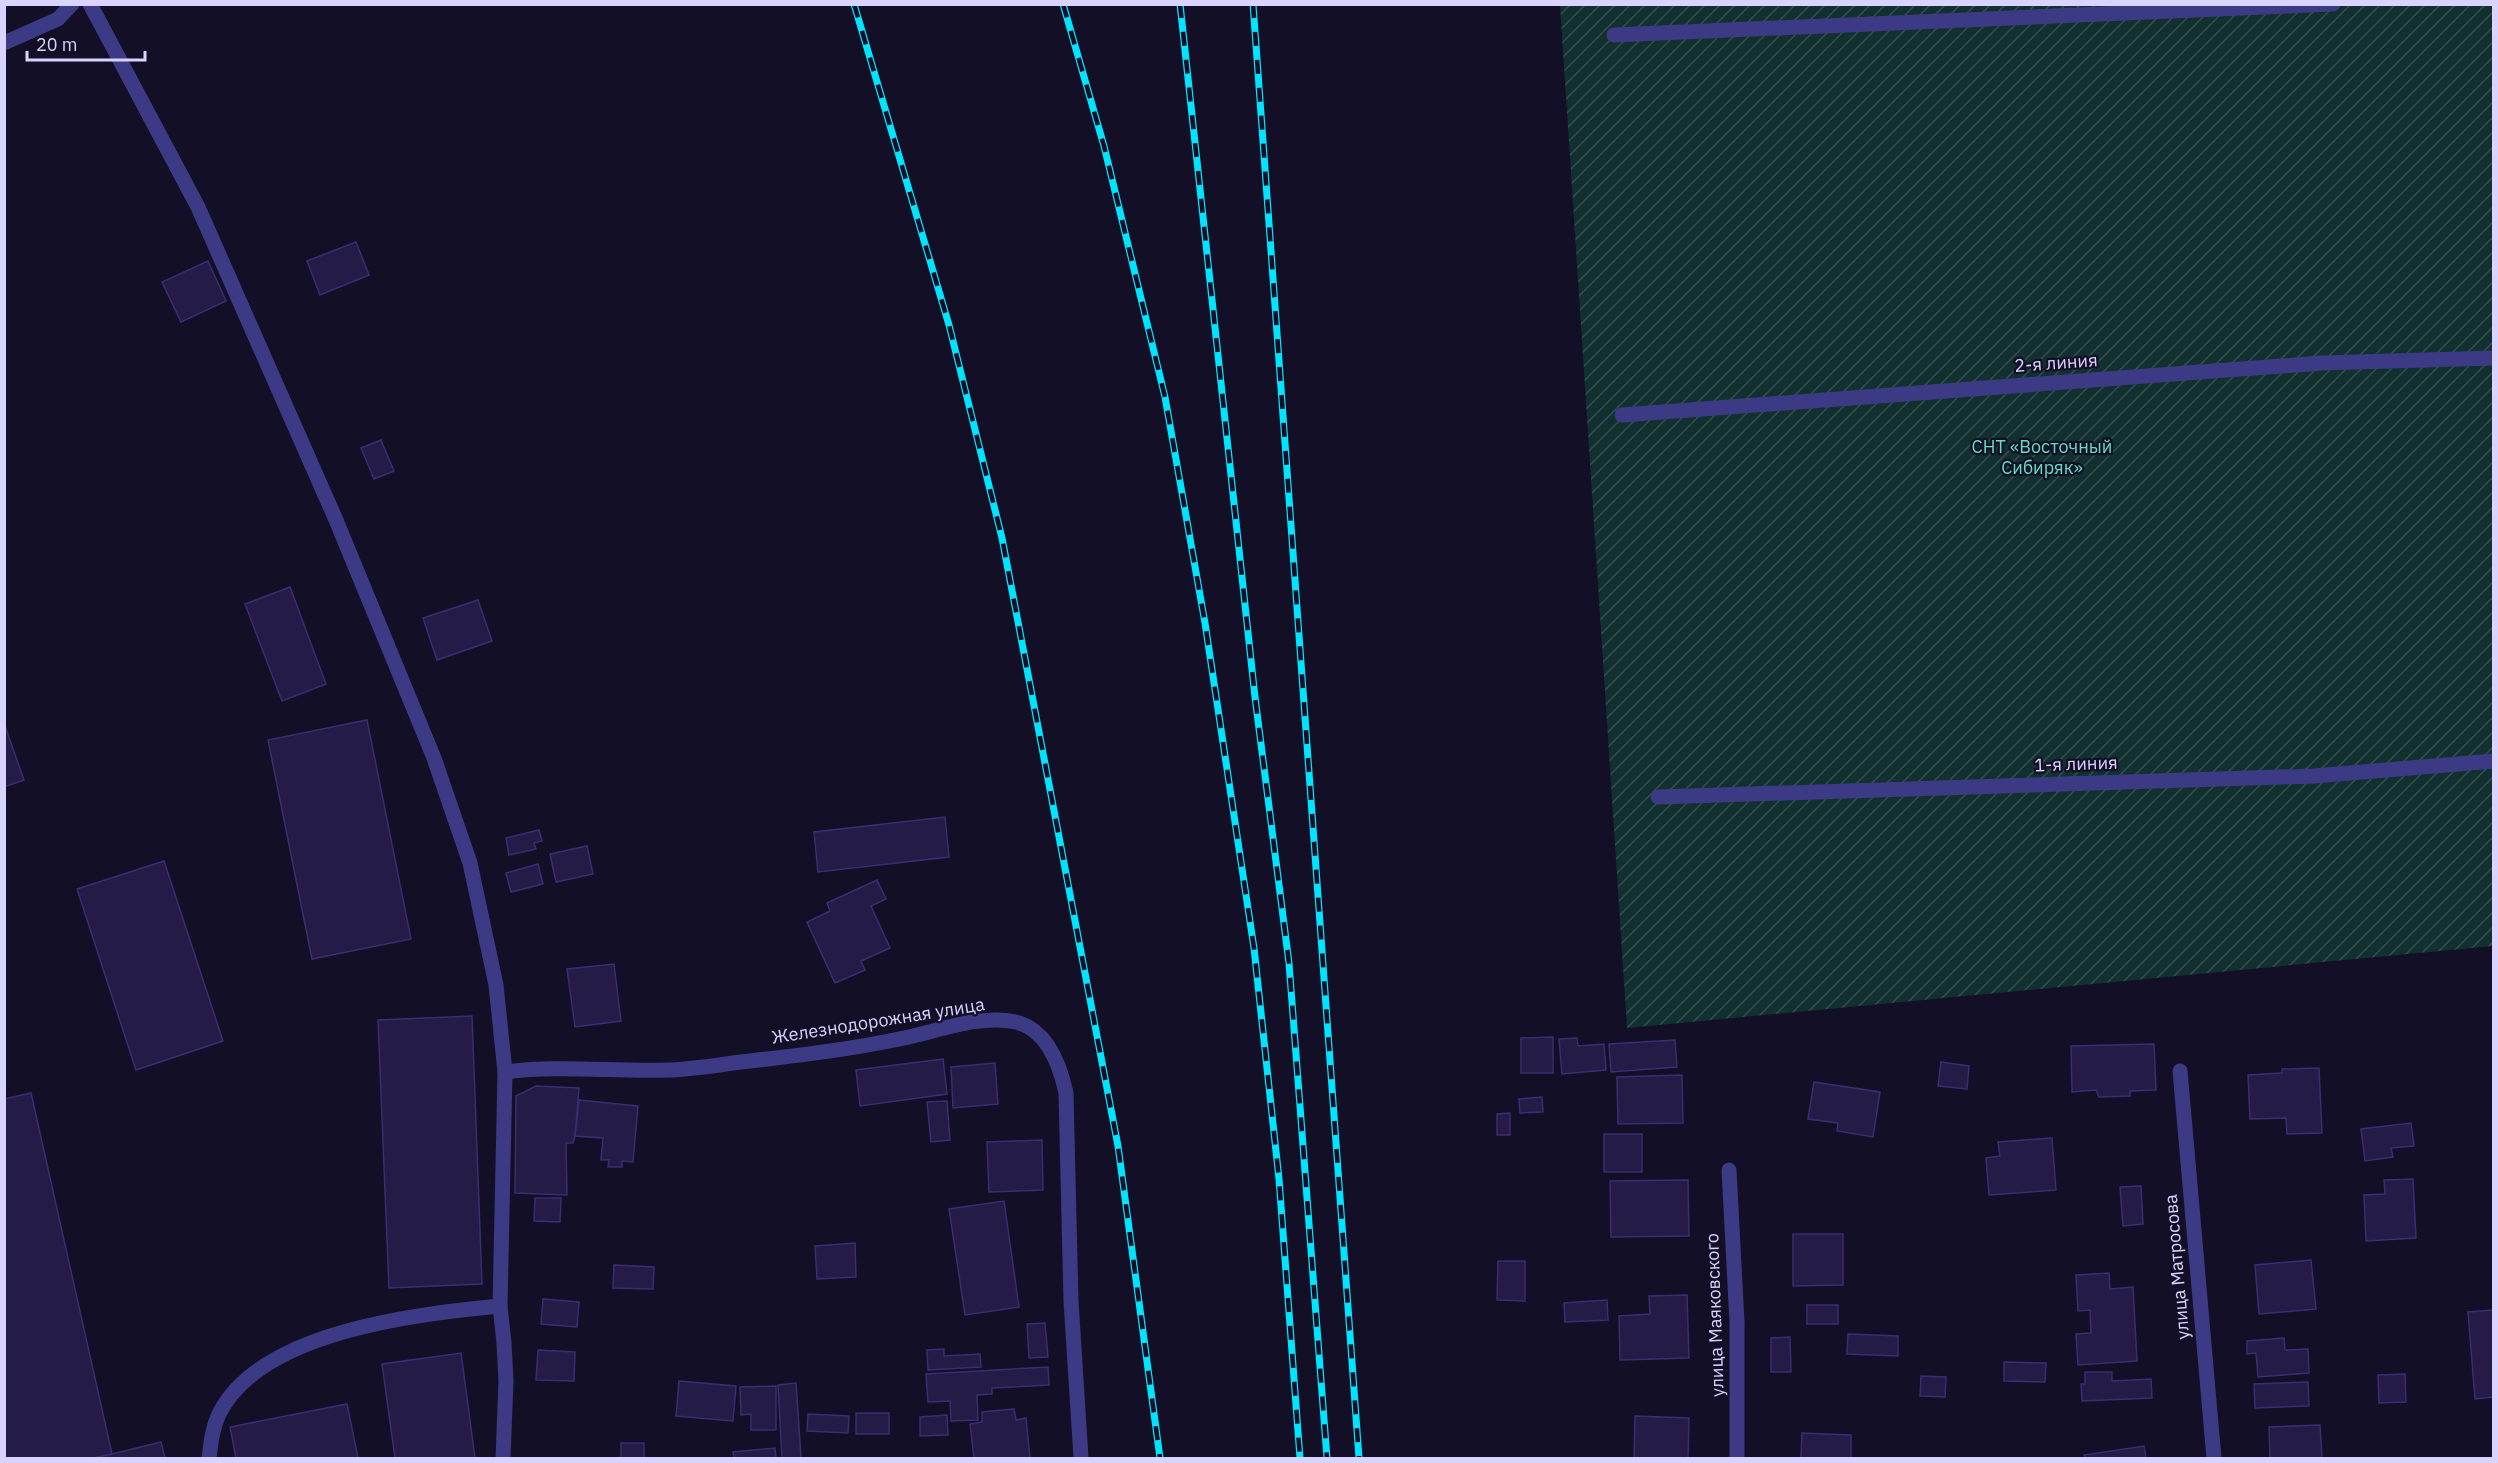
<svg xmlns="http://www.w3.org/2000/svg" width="2498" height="1463" font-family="'IBM Plex Sans',sans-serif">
<defs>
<pattern id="garden-furrows" width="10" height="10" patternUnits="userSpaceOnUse" patternTransform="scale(1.5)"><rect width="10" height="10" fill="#12302f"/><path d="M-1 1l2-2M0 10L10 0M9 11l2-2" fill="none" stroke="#344d4e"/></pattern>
</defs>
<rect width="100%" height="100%" fill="#130f26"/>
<!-- garden -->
<polygon fill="url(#garden-furrows)" points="1560,5 2493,5 2493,946 1627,1028"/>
<!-- building -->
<g fill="#241b47" stroke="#3b2d73" stroke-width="1.5">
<polygon points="356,242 369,275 320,295 307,261"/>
<polygon points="208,261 226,301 181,322 162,282"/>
<polygon points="381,440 394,471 374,479 361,448"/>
<polygon points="290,587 326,684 282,701 245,604"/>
<polygon points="478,600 492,641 437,660 423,618"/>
<polygon points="367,720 411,939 312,959 268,740"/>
<polygon points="4,723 24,780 4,787"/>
<polygon points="945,817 949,857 818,872 814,832"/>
<polygon points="539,830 542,841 534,843 536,849 509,855 506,838"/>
<polygon points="587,846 593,874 556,882 550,854"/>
<polygon points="164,861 223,1041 136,1070 77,889"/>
<polygon points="538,864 543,884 511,892 506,873"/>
<polygon points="877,880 886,899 871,906 890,948 861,961 865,970 835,983 807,922 830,911 827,903"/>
<polygon points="614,964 621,1021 575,1027 567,969"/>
<polygon points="472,1016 482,1284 389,1288 378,1020"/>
<polygon points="1553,1037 1553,1073 1521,1073 1521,1038"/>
<polygon points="1577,1038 1578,1046 1604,1044 1606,1070 1562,1074 1559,1039"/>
<polygon points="1675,1040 1677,1067 1611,1072 1609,1044"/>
<polygon points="2154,1044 2156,1090 2130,1091 2130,1096 2099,1097 2096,1090 2072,1092 2071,1046"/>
<polygon points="943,1059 947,1094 860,1106 856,1070"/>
<polygon points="1941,1062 1969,1066 1967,1089 1938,1086"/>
<polygon points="995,1063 998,1104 953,1108 951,1067"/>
<polygon points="2319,1068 2322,1133 2287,1134 2286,1118 2250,1119 2248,1075 2282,1073 2282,1069"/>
<polygon points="1682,1075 1683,1123 1618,1124 1617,1077"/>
<polygon points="1814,1082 1880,1092 1873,1137 1837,1131 1838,1123 1808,1119"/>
<polygon points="536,1086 579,1088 575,1136 573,1143 566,1143 567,1195 515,1193 516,1096"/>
<polygon points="31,1093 112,1454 94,1458 4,1458 4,1099"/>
<polygon points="1542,1097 1543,1112 1520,1113 1519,1099"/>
<polygon points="579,1100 638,1106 633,1162 622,1161 622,1167 608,1167 609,1160 601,1160 603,1138 575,1136"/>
<polygon points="947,1101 950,1140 931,1142 927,1102"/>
<polygon points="1510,1113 1510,1135 1497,1135 1497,1114"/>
<polygon points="2411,1123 2414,1146 2391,1148 2393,1157 2365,1161 2361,1129"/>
<rect x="1604" y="1134" width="38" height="38"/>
<polygon points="2052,1138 2056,1190 1989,1195 1986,1158 2000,1156 1998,1142"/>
<polygon points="1042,1140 1043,1190 989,1192 987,1142"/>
<polygon points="2413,1179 2416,1238 2366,1241 2364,1195 2385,1194 2384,1180"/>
<polygon points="1688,1180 1689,1236 1611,1237 1610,1181"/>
<polygon points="2141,1186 2143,1224 2123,1226 2120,1187"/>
<polygon points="535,1198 561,1198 560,1222 534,1221"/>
<polygon points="1004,1201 1019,1307 965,1315 949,1209"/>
<polygon points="1793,1234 1843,1234 1843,1285 1793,1286"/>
<polygon points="855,1243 856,1277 817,1279 815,1246"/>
<polygon points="2311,1260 2316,1309 2259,1314 2255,1265"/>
<polygon points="1498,1261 1525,1261 1525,1301 1497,1300"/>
<polygon points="614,1265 654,1267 653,1289 613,1288"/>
<polygon points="2109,1273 2110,1289 2133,1287 2137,1361 2078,1365 2076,1334 2091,1333 2090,1310 2078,1311 2076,1275"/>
<polygon points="1687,1295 1689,1358 1620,1360 1619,1316 1650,1314 1649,1296"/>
<polygon points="543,1299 579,1302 577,1327 541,1324"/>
<polygon points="1607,1300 1608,1320 1565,1322 1564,1303"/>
<rect x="1807" y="1305" width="31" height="19"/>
<polygon points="2493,1310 2494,1397 2475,1399 2468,1312"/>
<polygon points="1045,1323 1048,1357 1029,1358 1027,1324"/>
<polygon points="1848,1334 1898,1336 1898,1356 1847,1354"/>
<polygon points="1790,1337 1791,1372 1771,1372 1771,1338"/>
<polygon points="2284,1338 2285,1350 2308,1349 2309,1373 2258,1377 2256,1353 2247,1354 2247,1341"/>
<polygon points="944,1349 944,1356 980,1354 981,1367 928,1370 927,1350"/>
<polygon points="538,1350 575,1352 574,1381 536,1380"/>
<polygon points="461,1353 475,1458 395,1458 382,1364"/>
<polygon points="2004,1362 2046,1363 2045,1382 2004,1381"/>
<polygon points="1048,1367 1049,1385 992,1388 992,1394 977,1395 978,1420 951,1421 950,1401 928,1402 926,1374"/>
<polygon points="2085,1372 2112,1372 2112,1381 2151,1379 2152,1398 2082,1401 2081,1384 2085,1384"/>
<polygon points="2405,1374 2406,1402 2379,1403 2378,1375"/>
<polygon points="1921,1376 1946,1377 1945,1397 1920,1396"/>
<polygon points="679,1381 736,1386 733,1421 676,1416"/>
<polygon points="2308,1382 2309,1406 2255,1408 2254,1384"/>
<polygon points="796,1383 801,1458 782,1458 778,1385"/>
<polygon points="776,1386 776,1430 751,1430 751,1414 741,1415 740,1387"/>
<polygon points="347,1404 358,1458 236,1458 230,1427"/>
<polygon points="1014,1409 1016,1420 1026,1418 1030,1458 974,1458 970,1424 982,1422 982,1412"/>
<rect x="856" y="1413" width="33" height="21"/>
<polygon points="808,1414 849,1416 848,1433 807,1431"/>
<polygon points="947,1415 948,1435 920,1436 920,1417"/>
<polygon points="1635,1416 1689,1418 1688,1458 1634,1458"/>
<polygon points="2320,1425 2322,1458 2270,1458 2269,1427"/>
<polygon points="1802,1433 1851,1435 1851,1458 1801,1458"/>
<polygon points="161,1442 165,1458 94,1458 112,1454"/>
<rect x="621" y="1443" width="23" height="15"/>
<polygon points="2144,1446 2146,1458 2085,1458 2084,1455"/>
<polygon points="775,1448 776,1458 734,1458 733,1452"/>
</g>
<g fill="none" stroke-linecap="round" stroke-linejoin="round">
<!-- minor -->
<g stroke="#3d3a85" stroke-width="15">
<polyline points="90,4 198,207 336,520 434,758 470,863 496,985 505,1072 500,1306 504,1343 506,1381 503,1458"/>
<polyline points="1614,35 2333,4"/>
<polyline points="4,43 58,19 72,4"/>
<polyline points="1622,415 2322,363 2494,358"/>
<polyline points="1658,797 2314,776 2494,761"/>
<polyline points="2180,1071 2214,1458"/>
<path d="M505,1072C559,1065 614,1072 669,1070C696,1069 723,1064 750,1061C802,1055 853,1049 904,1038C938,1031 981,1014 1016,1022C1048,1030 1060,1065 1066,1093L1071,1301L1081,1458"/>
<polyline points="1729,1170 1737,1322 1737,1458"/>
<path d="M209,1458C211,1443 212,1429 219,1414C260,1331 417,1314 500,1306"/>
</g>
<defs>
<g id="rail">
<polyline points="854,4 949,325 1002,538 1118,1146 1160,1458"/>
<polyline points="1063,4 1104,146 1165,397 1205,623 1254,948 1279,1179 1300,1458"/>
<polyline points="1180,4 1255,697 1289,963 1327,1458"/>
<polyline points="1253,4 1359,1458"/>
</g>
</defs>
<!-- rail casing -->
<use href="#rail" stroke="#00e5ff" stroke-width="7"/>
<!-- rail -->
<use href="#rail" stroke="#130f26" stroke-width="4.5" stroke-dasharray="14" stroke-linecap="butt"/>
</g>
<g text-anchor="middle" stroke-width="4.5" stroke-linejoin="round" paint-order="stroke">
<!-- street labels -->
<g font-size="18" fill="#d9d4ff" stroke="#130f26">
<text transform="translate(2056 363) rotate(-4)" y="6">2-я линия</text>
<text transform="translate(2076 764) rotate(-2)" y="6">1-я линия</text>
<text transform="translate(878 1021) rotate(-9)" y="6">Железнодорожная улица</text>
<text transform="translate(2177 1267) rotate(-95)" y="6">улица Матросова</text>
<text transform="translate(1715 1315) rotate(-92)" y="6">улица Маяковского</text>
</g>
<!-- park labels -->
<g font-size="18" fill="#5fe0c0" stroke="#130f26">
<text x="2042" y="453">СНТ «Восточный<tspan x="2042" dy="21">Сибиряк»</tspan></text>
</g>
</g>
<!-- border -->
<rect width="2498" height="1463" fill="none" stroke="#d9d4ff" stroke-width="12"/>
<!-- scale -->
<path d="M27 51v9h118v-9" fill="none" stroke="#d9d4ff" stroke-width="3"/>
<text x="36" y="51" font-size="18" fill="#d9d4ff" stroke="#130f26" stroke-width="4.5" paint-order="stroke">20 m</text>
</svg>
